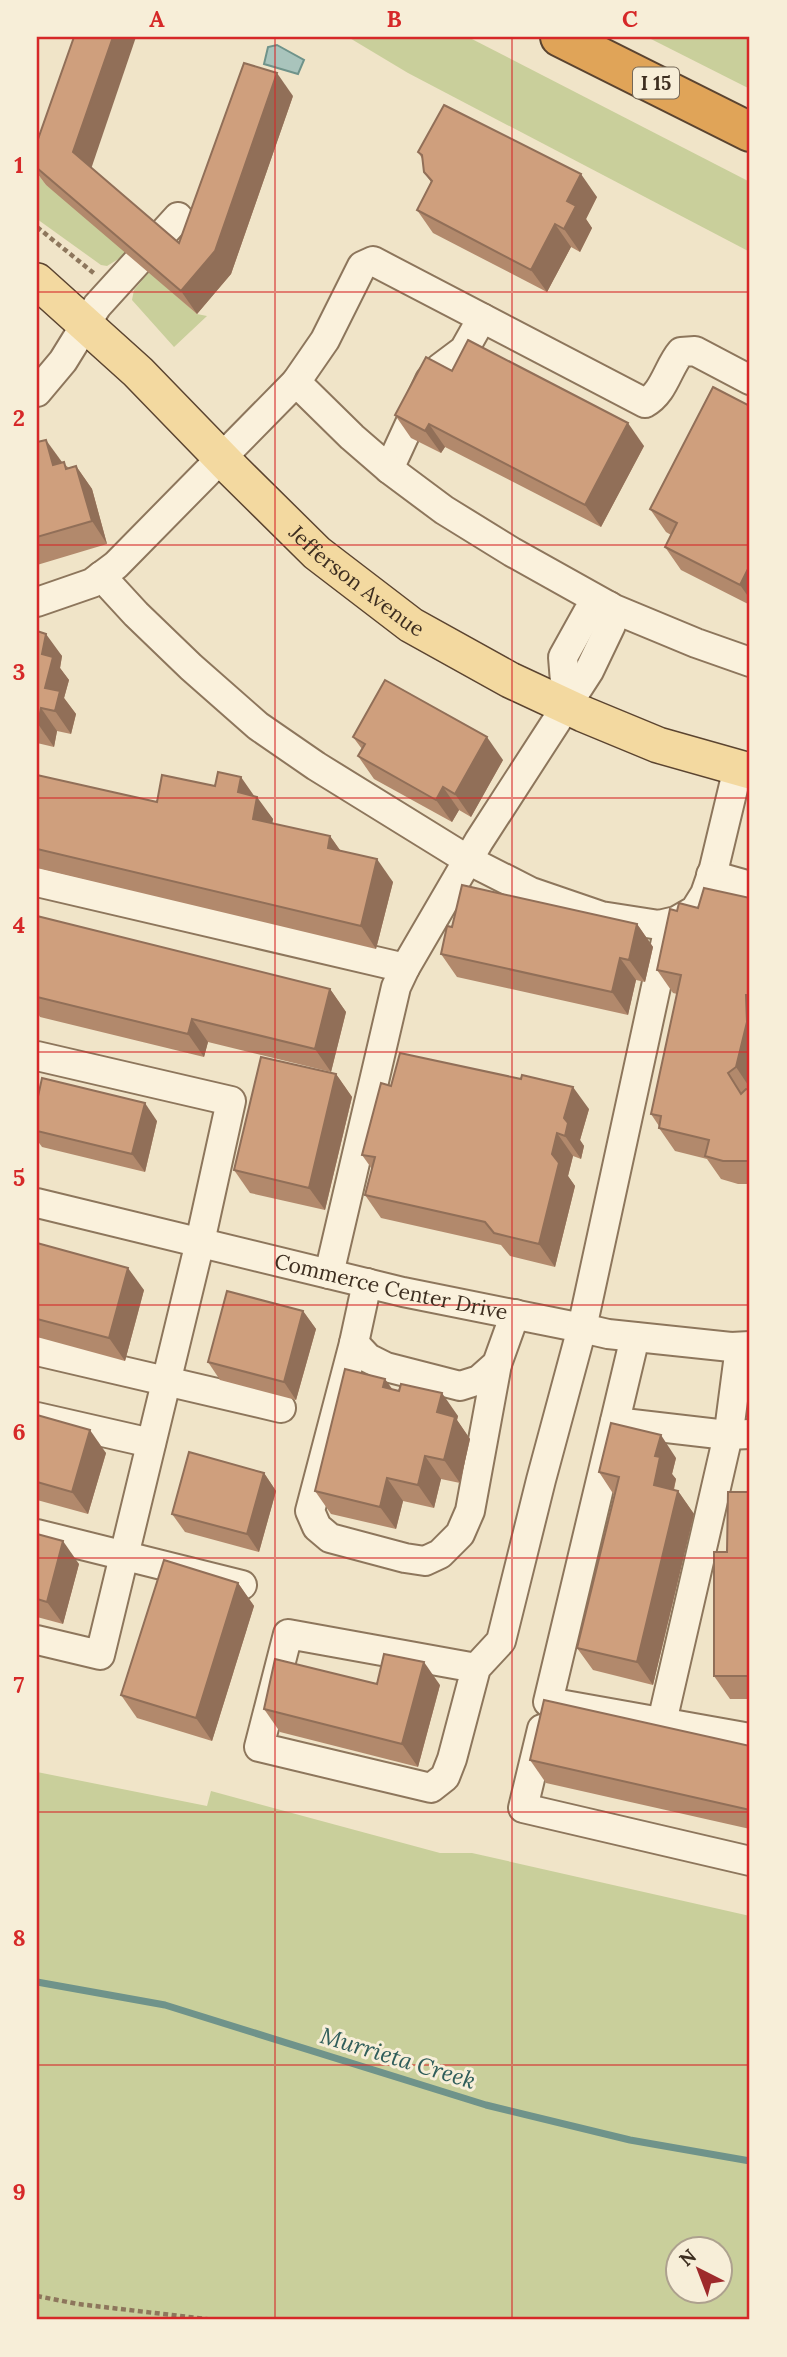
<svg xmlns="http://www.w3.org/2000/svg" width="787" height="2357" font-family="Lora,serif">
<rect width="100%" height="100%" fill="#f0e4c8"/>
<!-- green -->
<g fill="#c9cf9b" fill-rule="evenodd">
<polygon points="348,37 468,37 750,182 750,252 408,73"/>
<polygon points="647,37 750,37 750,89"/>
<polygon points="37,173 46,185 130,250 120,258 107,266 101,265 37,219"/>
<polygon points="149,272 197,314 207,316 174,347 132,300 134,290"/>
<path d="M37,1772L207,1806L211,1791L440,1853H472L750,1916V2320H37ZM678,2248H720V2290H678Z"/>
</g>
<!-- water -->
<polygon fill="#a9c4bc" stroke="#6f938a" stroke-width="2" points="277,45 304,60 298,74 264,64 268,47"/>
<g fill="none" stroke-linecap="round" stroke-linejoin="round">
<!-- stream -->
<polyline stroke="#6f938a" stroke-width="7" points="37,1982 165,2005 486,2105 630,2140 750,2161"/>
<defs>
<g id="minor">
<path d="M296,382L325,340L362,266L373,261L645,403C664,393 668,367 681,352L695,351L750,380"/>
<polyline points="37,392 63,361 97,306 178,217"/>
<polyline points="389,469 430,380 440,368 464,350 482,318"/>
<polyline points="101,576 136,614 191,667 258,726 316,766 468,860 531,892 601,916 659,925 676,921 695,910 705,894 714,868 738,768"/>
<polyline points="37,602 92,583 116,565 296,382 352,437 389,469 444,510 512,552 614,609 696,643 750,662"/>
<polyline points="567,707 563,657 588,612 602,603"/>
<polyline points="711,875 750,886"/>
<polyline points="37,882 405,968 479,841 589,671 611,625 609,606"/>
<polyline points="37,1056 231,1101 200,1242 100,1655 37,1640"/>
<path id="s1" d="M37,1203L403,1292L582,1328L608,1334L731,1347L750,1346"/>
<polyline points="329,1274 396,987 405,968"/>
<polyline points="367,1283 354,1343 368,1358 386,1367 460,1386 479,1380 497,1364 515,1314"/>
<polyline points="635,1337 548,1702 750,1738"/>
<polyline points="354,1343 310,1511 317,1527 330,1538 405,1558 425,1561 440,1554 460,1534 470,1511 497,1364"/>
<polyline points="37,1351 281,1408"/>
<polyline points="37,1417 151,1443"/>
<polyline points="615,1422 727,1435 750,1434"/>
<polyline points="37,1534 242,1585"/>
<polyline points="476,1668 288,1634 259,1747 431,1788 445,1777 452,1759 476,1668 501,1641 541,1480 582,1328 667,936"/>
<polyline points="662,1722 729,1431 740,1347"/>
<polyline points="542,1729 523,1808 750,1861"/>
</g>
<g id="major">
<path id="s2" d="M37,281L138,372L233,470L317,553L411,625L510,680L583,714L658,745L750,771"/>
</g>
<polyline id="highway" points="560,37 750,132"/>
</defs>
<!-- minor casing -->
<use href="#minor" stroke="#8d765c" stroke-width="32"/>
<!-- major casing -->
<use href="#major" stroke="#5b4430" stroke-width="38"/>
<!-- highway casing -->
<use href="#highway" stroke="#5b4430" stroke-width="42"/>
<!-- path -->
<g stroke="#8d765c" stroke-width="4.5" stroke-dasharray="5 3.5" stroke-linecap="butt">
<polyline points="37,227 96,275"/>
<polyline points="37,2296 78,2304 214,2320"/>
</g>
<!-- minor -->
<use href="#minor" stroke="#faf1dc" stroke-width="28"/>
<!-- major -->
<use href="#major" stroke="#f3d9a0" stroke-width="35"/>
<!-- highway -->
<use href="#highway" stroke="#e0a458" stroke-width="38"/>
</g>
<!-- wall -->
<g fill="#b2896c">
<polygon points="293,96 231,274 197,314 46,185 37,173 37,142 92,168 179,243"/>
<polygon points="418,152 597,197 586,219 592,228 580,252 571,247 547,292 433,233 417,210 431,182 424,172 423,160"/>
<polygon points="452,371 644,446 601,527 445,447 441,453 411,438 395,415"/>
<polygon points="750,406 750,605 681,570 665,547 671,535 666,532 650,509"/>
<polygon points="37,442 69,468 76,466 92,489 107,544 37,565"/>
<polygon points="37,631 62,656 60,668 69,680 64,698 76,714 71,734 57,731 54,747 37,743"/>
<polygon points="353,737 503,760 471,817 459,810 452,822 374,779 358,756 362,749"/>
<polygon points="37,775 157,802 254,796 273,819 272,824 330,836 340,850 393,882 376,949 37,868"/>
<polygon points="750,898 750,1184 738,1184 721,1179 707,1159 675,1151 659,1128 659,1126 651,1114 677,994 673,993 657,970 677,911"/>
<polygon points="37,916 330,989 346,1012 331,1072 208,1042 204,1057 40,1017 37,1012"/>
<polygon points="637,924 653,947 645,982 636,980 628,1015 457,977 441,954 452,927"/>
<polygon points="336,1074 352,1097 325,1210 250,1193 234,1170"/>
<polygon points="391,1086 589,1109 580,1140 584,1146 581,1159 573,1156 568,1176 575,1186 555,1267 510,1256 501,1245 381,1218 365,1195 372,1169 362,1155"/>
<polygon points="37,1101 157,1121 145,1172 42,1147 37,1140"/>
<polygon points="37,1243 144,1290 125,1361 37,1337"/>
<polygon points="303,1311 316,1329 296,1400 220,1380 208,1362"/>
<polygon points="392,1389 458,1416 457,1420 470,1439 460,1483 441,1479 434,1508 403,1501 396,1529 331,1514 315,1491"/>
<polygon points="37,1415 106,1453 88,1514 37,1500"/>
<polygon points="676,1458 672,1474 676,1479 674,1490 678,1491 694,1514 653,1685 593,1670 577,1648 614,1495 599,1472"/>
<polygon points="264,1473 276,1491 259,1552 185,1532 172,1514"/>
<polygon points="750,1492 750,1699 730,1699 714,1676 727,1552"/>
<polygon points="37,1534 79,1564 63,1624 37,1617"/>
<polygon points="238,1583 254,1606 212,1741 137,1718 121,1695"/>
<polygon points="377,1684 440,1685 418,1767 280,1732 264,1709"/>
<polygon points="750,1746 750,1829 546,1783 530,1760"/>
</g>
<!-- shaded-wall -->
<g fill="#916f58">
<polygon points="113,37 136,37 89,175 73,152"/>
<polygon points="277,73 293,96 231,274 197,314 181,291"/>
<polygon points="581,174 597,197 586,219 592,228 580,252 564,229 567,201"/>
<polygon points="555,224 571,247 547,292 531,270"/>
<polygon points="628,423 644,446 601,527 585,505"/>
<polygon points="429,424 445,447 441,453 425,431"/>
<polygon points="46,440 62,462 53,465"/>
<polygon points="76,466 92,489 107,544 92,521"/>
<polygon points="750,565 750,599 740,585"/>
<polygon points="46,634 62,656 60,668 69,680 64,698 76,714 71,734 55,711 45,688 42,654"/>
<polygon points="41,708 57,731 54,747 38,724"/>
<polygon points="487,737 503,760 471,817 455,794"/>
<polygon points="241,777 257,800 257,797 273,819 269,842 253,819 238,792"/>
<polygon points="443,787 459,810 452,822 436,800"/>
<polygon points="330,836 346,859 328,848"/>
<polygon points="377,859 393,882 376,949 361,926"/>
<polygon points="637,924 653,947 645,982 629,960"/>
<polygon points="620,958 636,980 628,1015 612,992"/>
<polygon points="330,989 346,1012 331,1072 315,1049"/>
<polygon points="746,995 750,1001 750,1088 736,1067"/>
<polygon points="192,1019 208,1042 204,1057 188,1034"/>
<polygon points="336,1074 352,1097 325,1210 309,1188"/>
<polygon points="573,1087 589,1109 580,1140 584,1146 581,1159 565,1136 564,1118"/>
<polygon points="145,1103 157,1121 145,1172 132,1154"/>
<polygon points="557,1133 573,1156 568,1176 575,1186 555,1267 539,1244 552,1154"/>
<polygon points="128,1268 144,1290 125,1361 109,1338"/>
<polygon points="303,1311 316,1329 296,1400 284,1382"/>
<polygon points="385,1379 401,1401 383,1387"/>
<polygon points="442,1393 458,1416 457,1420 470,1439 460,1483 444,1460 437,1412"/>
<polygon points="90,1430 106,1453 88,1514 72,1492"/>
<polygon points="661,1435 676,1458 672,1474 676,1479 669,1508 654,1485 655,1456"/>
<polygon points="425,1456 441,1479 434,1508 418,1485"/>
<polygon points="264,1473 276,1491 259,1552 247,1534"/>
<polygon points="387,1478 403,1501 396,1529 380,1507"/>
<polygon points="678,1491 694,1514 653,1685 637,1662"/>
<polygon points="63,1541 79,1564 63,1624 47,1602"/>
<polygon points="238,1583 254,1606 212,1741 196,1718"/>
<polygon points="424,1662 440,1685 418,1767 402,1744"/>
</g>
<!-- building -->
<g fill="#cf9f7d" stroke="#916f58" stroke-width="2">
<polygon points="74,37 113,37 73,152 179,243 244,63 277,73 215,251 181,291 37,168 37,142"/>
<polygon points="444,105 581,174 567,201 576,206 564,229 555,224 531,270 417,210 432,181 424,172 422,155 418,152"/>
<polygon points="468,340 628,423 585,505 429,424 425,431 395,415 426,357 452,371"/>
<polygon points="713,387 750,406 750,565 740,585 665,547 677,523 650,509"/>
<polygon points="46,440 53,465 64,462 66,469 76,466 92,521 37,537 37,442"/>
<polygon points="37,631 46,634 42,654 53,657 45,688 60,691 55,711 41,708 38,724 37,724"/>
<polygon points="385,680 487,737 455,794 443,787 436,800 358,756 365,744 353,737"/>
<polygon points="218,772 241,777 238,792 257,797 253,819 330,836 328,848 377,859 361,926 37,849 37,775 157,802 162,775 215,786"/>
<polygon points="462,885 637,924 629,960 620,958 612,992 441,954 447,926 452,927"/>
<polygon points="704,888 750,898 750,995 746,995 747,1022 736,1067 728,1073 741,1094 746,1089 750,1090 750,1161 723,1161 705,1156 709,1140 659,1128 661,1116 651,1114 681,975 657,970 670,909 677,911 679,903 698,908"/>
<polygon points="37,916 330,989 315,1049 192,1019 188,1034 37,997"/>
<polygon points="400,1053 521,1079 522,1075 573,1087 564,1118 568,1123 565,1136 557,1133 552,1154 559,1163 539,1244 494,1233 485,1222 365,1195 375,1157 362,1155 381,1083 391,1086"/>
<polygon points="261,1057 336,1074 309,1188 234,1170"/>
<polygon points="42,1078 145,1103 132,1154 37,1131 37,1101"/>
<polygon points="37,1243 128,1268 109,1338 37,1319"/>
<polygon points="227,1291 303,1311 284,1382 208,1362"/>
<polygon points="345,1369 385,1379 383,1387 399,1391 401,1384 442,1393 437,1412 455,1417 444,1460 425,1456 418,1485 387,1478 380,1507 315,1491"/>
<polygon points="37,1415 90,1430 72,1492 37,1482"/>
<polygon points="611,1423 661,1435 655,1456 660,1457 654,1485 678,1491 637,1662 577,1648 619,1477 599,1472"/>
<polygon points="189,1452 264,1473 247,1534 172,1514"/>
<polygon points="728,1492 750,1492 750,1676 714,1676 714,1552 727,1552"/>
<polygon points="37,1534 63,1541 47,1602 37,1599"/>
<polygon points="164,1560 238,1583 196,1718 121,1695"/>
<polygon points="384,1654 424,1662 402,1744 264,1709 275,1659 377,1684"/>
<polygon points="544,1700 750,1746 750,1810 530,1760"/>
</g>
<!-- grid -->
<path fill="none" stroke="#d62828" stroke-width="2" stroke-opacity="0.55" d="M275,37V2320M512,37V2320M37,292H750M37,545H750M37,798H750M37,1052H750M37,1305H750M37,1558H750M37,1812H750M37,2065H750"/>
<g text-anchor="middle" stroke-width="6" stroke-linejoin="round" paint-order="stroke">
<!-- shield labels -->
<rect fill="#f7eed8" stroke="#756857" stroke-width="2" x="633" y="67.5" width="46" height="31" rx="5"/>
<g font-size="19" font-weight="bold" fill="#3d2e20">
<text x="656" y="90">I 15</text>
</g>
<!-- street labels -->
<g font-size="21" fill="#3d2e20" stroke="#f7eed8">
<text dy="7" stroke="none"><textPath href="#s2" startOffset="439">Jefferson Avenue</textPath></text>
<text dy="7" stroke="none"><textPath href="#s1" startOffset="364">Commerce Center Drive</textPath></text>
</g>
<!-- water labels -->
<g font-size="23" font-style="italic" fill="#2f5d5a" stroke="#f7eed8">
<text transform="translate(398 2058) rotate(17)" y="8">Murrieta Creek</text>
</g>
</g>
<!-- border -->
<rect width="787" height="2357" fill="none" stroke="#f7eed8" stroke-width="77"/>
<!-- north arrow -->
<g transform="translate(699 2270) rotate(318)"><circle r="33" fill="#f7eed8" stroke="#ada18e" stroke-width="2"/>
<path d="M0-5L12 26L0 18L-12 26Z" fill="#9e2a2b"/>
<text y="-10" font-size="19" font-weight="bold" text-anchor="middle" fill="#3d2e20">N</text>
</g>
<rect x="38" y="38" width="710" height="2280" fill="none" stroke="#d62828" stroke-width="2.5"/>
<g font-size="23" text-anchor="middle" font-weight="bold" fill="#d62828">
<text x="157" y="27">A</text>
<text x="394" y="27">B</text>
<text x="630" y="27">C</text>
<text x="19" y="173">1</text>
<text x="19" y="426">2</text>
<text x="19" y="680">3</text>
<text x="19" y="933">4</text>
<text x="19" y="1186">5</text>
<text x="19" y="1440">6</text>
<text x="19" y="1693">7</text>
<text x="19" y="1946">8</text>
<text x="19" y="2200">9</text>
</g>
</svg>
